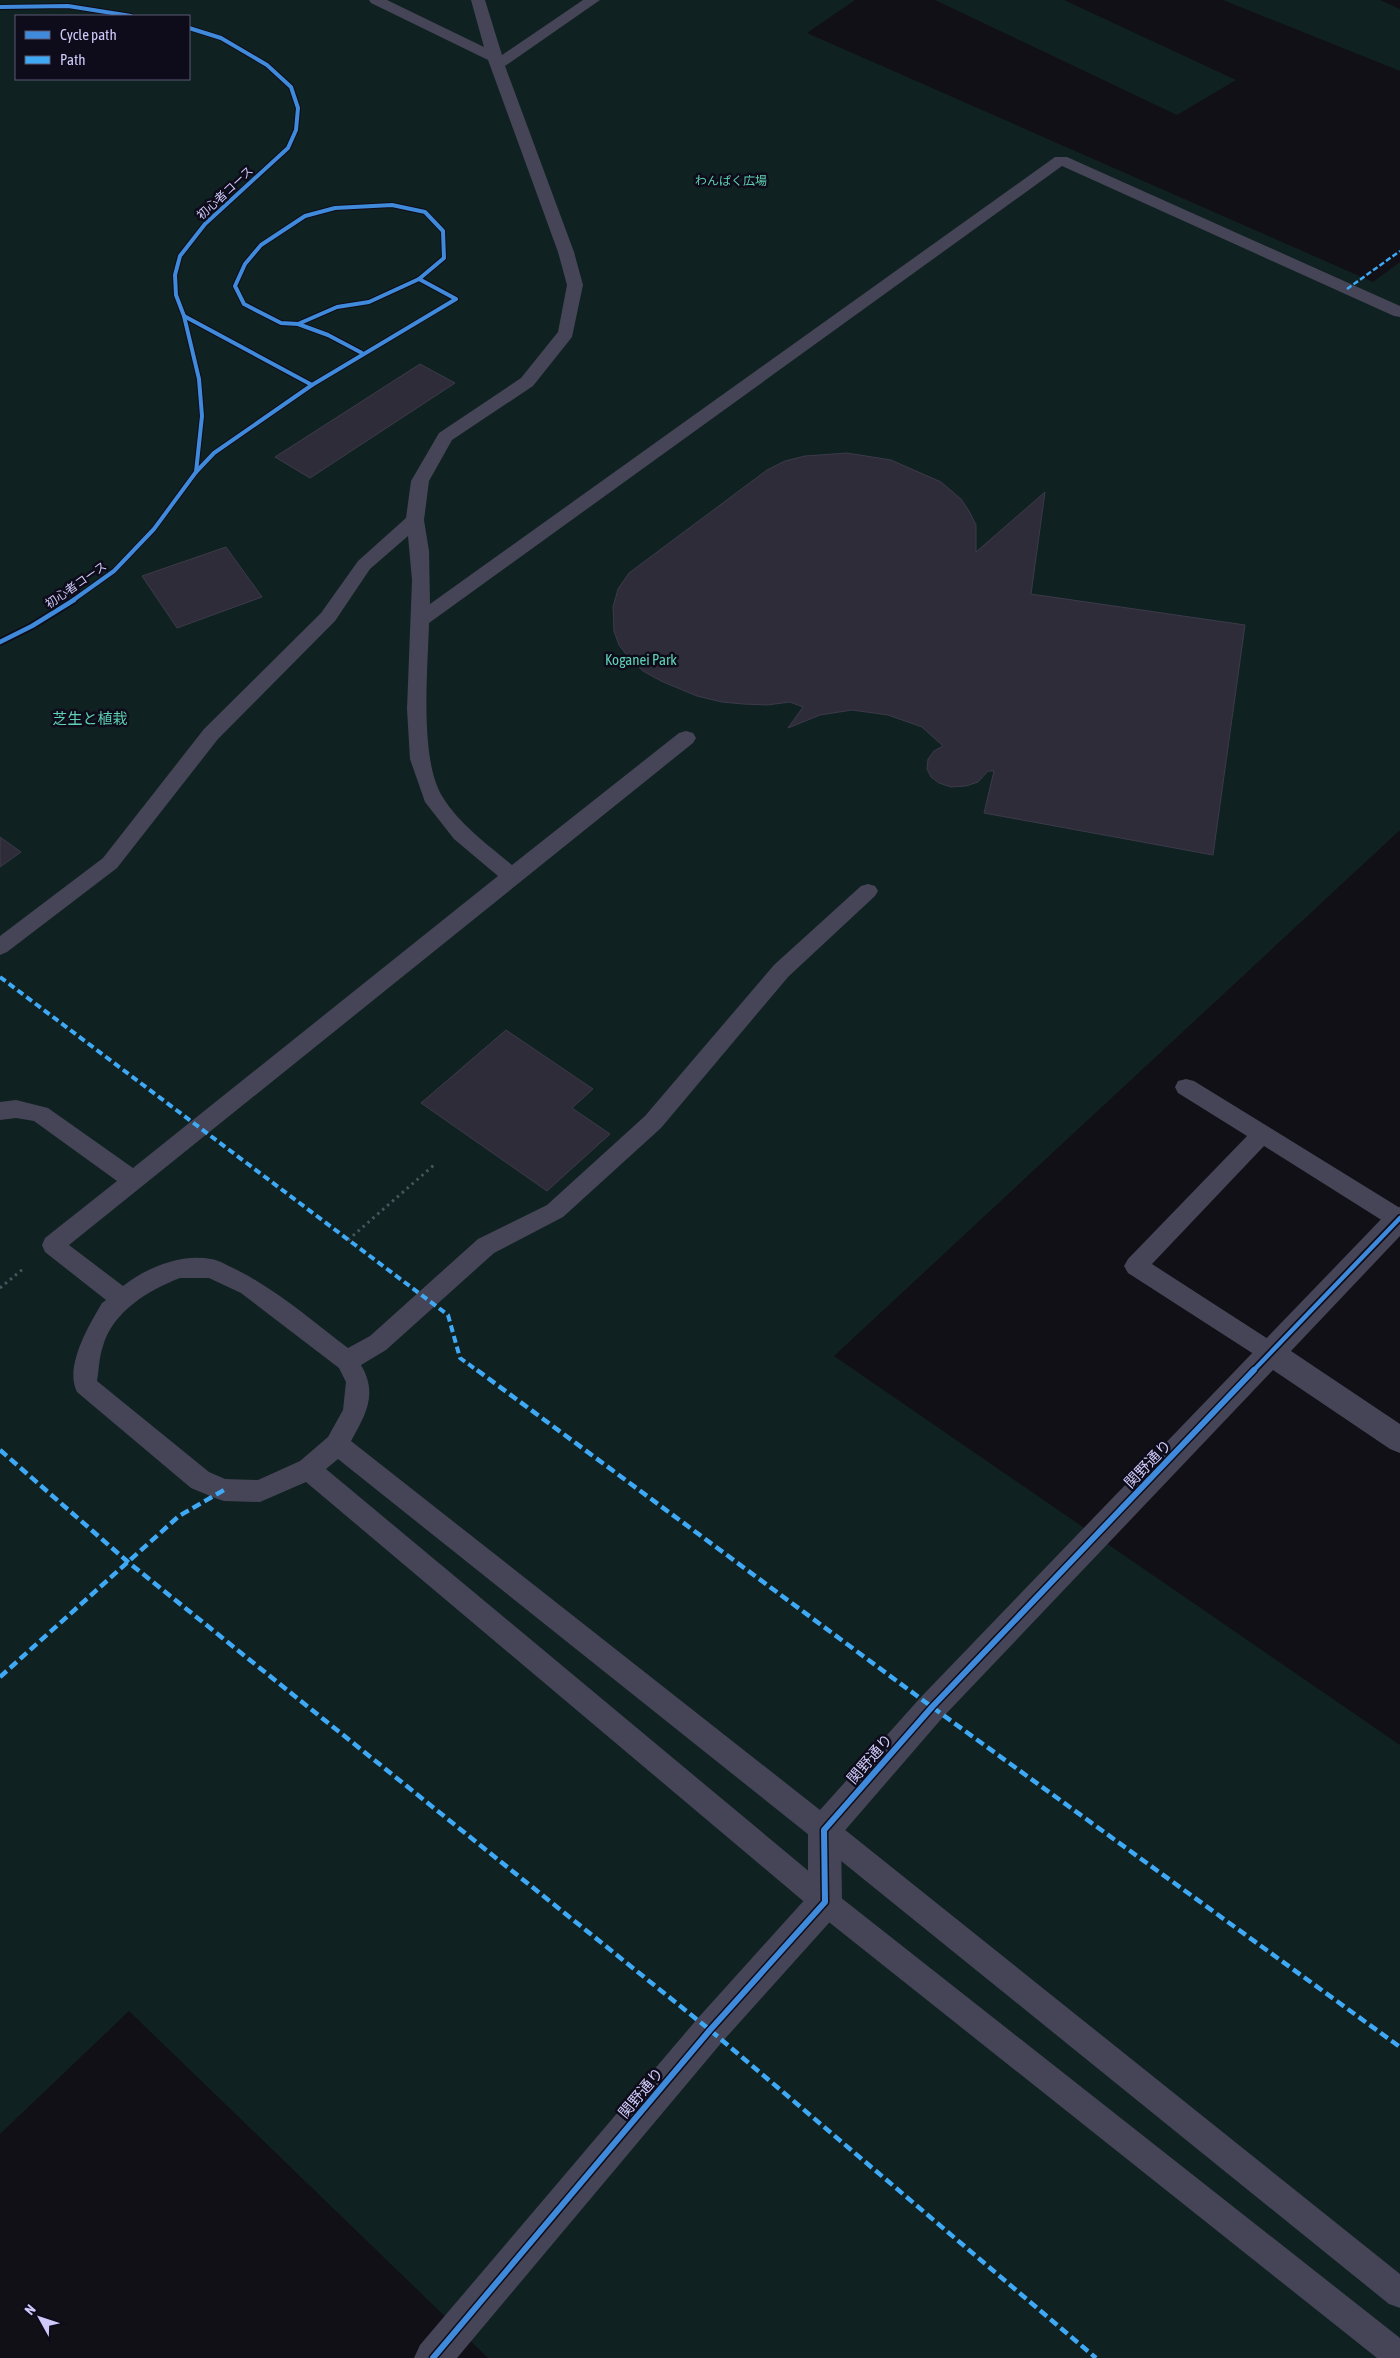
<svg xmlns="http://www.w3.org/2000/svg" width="1400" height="2358" font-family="'Asap Condensed','Noto Sans JP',sans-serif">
<rect width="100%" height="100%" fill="#101016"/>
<!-- green -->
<g fill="#102121" fill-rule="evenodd">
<path d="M0,0H855L807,33L1373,282L1400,262V830L834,1356L1400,1745V2358H488L129,2011L0,2134ZM16,16H189V79H16Z"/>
<polygon points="935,0 1064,0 1236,80 1177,115"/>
<polygon points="1223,0 1380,0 1400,9 1400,71"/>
</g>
<!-- building -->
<g fill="#2f2c39" stroke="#3c3a4a">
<polygon points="420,364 455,383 310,478 275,457"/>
<polygon points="847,453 891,460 941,482 961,499 969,511 976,525 976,552 1045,492 1031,594 1245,625 1213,855 984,813 994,771 988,771 978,782 966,786 951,787 939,783 931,777 927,769 928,759 934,751 943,746 922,727 888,715 852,710 820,715 788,728 803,707 790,702 767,705 743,704 722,702 697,696 661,681 643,671 629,658 619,645 614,631 613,607 618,589 629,573 767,470 785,461 805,456"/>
<polygon points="226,547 262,597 177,628 142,576"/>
<polygon points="0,837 21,852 0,867"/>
<polygon points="506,1030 593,1089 572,1108 610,1134 547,1191 421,1103"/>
</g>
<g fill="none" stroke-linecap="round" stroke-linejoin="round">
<!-- path -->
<g stroke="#48545e" stroke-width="3" stroke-dasharray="2.5 4" stroke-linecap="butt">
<polyline points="348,1240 434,1165"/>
<polyline points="0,1288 23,1269"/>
</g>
<!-- lane -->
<g fill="#454557" fill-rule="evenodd">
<path d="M369,0H387L484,47L471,0H485L502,55L583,0H600L505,66L574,252L583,285L572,337L533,386L452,440L429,481L424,520L429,551L430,604L1055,157H1067L1400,306V317L1394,316L1062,166L429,623C428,667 419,758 442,796C459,824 487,844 512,865L679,733L686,731L693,733L696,738L693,743L69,1245L123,1286C146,1268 181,1253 211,1259C219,1260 226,1265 233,1268C275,1288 311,1320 348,1348L370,1336L478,1239L547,1205L645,1116L774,965L861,886L868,884L875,886L878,891L875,896L788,977L661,1128L563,1217L494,1253L386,1350L361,1365C378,1394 366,1414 351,1441L834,1821L1400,2274V2308L1389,2304L814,1839L338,1459L326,1469L835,1893L1400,2338V2358H1377L815,1911L306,1482L260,1502L224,1501L215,1498L191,1488L77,1392C64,1367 89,1325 102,1303L106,1300L45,1252L42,1245L45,1238L117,1181L34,1121L16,1118L0,1120V1102L16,1100L48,1108L133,1168L498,876L454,839L425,802L410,759L407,709L412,580L408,536L370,569L335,621L218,739L117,868L7,952L0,955V936L103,858L204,729L321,613L358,561L406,518L411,481L439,433L521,378L558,332L567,285L558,252L488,60L371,3ZM180,1278H209L241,1293L339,1368L346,1382L343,1410L328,1437L300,1461L258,1480L225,1479L209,1472L97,1381C99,1370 99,1357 103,1346C113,1311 149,1290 180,1278Z"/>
<polygon points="1186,1079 1194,1081 1400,1208 1399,1228 1391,1226 1264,1146 1152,1264 1279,1346 1283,1353 1279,1360 1271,1363 1263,1360 1128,1273 1124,1266 1128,1259 1247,1136 1178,1093 1175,1087 1178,1081"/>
</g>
<!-- street -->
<polygon fill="#454557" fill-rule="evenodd" points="1400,1207 1400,1236 1291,1351 1400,1424 1400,1453 1390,1449 1273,1370 943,1717 841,1835 842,1902 837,1914 722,2042 457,2358 414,2358 420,2345 698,2018 808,1896 808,1830 812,1819 921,1697 1390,1210"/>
<!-- quiet-far2 -->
<polyline stroke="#3fa9f5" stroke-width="2.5" stroke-dasharray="5.5 2.5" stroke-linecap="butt" points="1347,289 1400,251"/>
<!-- quiet-far1 -->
<polyline stroke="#3fa9f5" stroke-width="4" stroke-dasharray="7 4" stroke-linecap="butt" points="0,977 448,1315 460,1358 478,1371"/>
<!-- quiet -->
<g stroke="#3fa9f5" stroke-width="4.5" stroke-dasharray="9 4.5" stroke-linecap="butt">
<polyline points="477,1370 932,1707 1400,2047"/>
<polyline points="0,1450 128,1562 710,2030 1096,2358"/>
<polyline points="0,1677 179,1516 224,1490"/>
</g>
<defs>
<g id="cycleway-far2">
<polyline points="0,7 68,6 131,16"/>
<polygon points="392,205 425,212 443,231 444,258 419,279 369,302 337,307 298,324 281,323 244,304 235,286 245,264 261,245 305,216 335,208"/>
<polyline points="184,316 312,385"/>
<polyline points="298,324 328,335 362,353"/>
<polyline points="196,472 214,453 312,385 456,299 419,279"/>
<polyline points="72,601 114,571 154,529 196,472 202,416 199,379 184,316 176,295 175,275 180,256 205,224 288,148 296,130 298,108 291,87 267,65 221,38 189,28"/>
</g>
<g id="cycleway-far1">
<polyline points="0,642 32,626 74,600"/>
<polyline points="1253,1371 1400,1218"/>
</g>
<polyline id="cycleway" points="433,2358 710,2030 825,1902 824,1830 932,1707 1254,1370"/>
</defs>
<!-- cycleway-far2 casing -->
<use href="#cycleway-far2" stroke="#0e0c1a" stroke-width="6"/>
<!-- cycleway-far1 casing -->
<use href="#cycleway-far1" stroke="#0e0c1a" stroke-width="8"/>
<!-- cycleway casing -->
<use href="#cycleway" stroke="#0e0c1a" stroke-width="9"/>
<!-- cycleway-far2 -->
<use href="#cycleway-far2" stroke="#408adc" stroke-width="4"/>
<!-- cycleway-far1 -->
<use href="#cycleway-far1" stroke="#408adc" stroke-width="4.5"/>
<!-- cycleway -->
<use href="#cycleway" stroke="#408adc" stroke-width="6"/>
</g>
<g text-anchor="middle" stroke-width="5" stroke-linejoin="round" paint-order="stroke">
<!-- far-park labels -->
<g font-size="12" fill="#5ed2b2" stroke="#0e0c1a">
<text x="731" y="185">わんぱく広場</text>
</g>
<!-- far-street labels -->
<g font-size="12" fill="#cfcafa" stroke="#0e0c1a">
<text transform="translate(225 193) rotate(-43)" y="4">初心者コース</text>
<text transform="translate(76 585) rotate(-35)" y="4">初心者コース</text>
</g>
<!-- park labels -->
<g font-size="15" fill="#5ed2b2" stroke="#0e0c1a">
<text x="641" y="665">Koganei Park</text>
<text x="90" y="724">芝生と植栽</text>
</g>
<!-- street labels -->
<g font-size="15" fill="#cfcafa" stroke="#0e0c1a">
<text transform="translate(1148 1464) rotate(-46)" y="5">関野通り</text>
<text transform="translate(870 1759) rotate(-49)" y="5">関野通り</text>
<text transform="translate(641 2093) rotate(-50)" y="5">関野通り</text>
</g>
</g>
<!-- legend -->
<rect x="15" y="15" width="175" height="65" fill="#0e0c1a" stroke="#5b5874"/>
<rect x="25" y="31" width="25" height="8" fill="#408adc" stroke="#5b5874"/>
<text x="60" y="40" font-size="15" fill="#cfcafa">Cycle path</text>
<rect x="25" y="56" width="25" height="8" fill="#3fa9f5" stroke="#5b5874"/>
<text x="60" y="65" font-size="15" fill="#cfcafa">Path</text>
<!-- north arrow -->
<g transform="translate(40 2318) rotate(310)" stroke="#0e0c1a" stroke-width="4" paint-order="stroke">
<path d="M0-4L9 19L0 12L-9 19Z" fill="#cfcafa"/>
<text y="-8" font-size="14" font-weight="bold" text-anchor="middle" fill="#cfcafa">N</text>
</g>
</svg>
